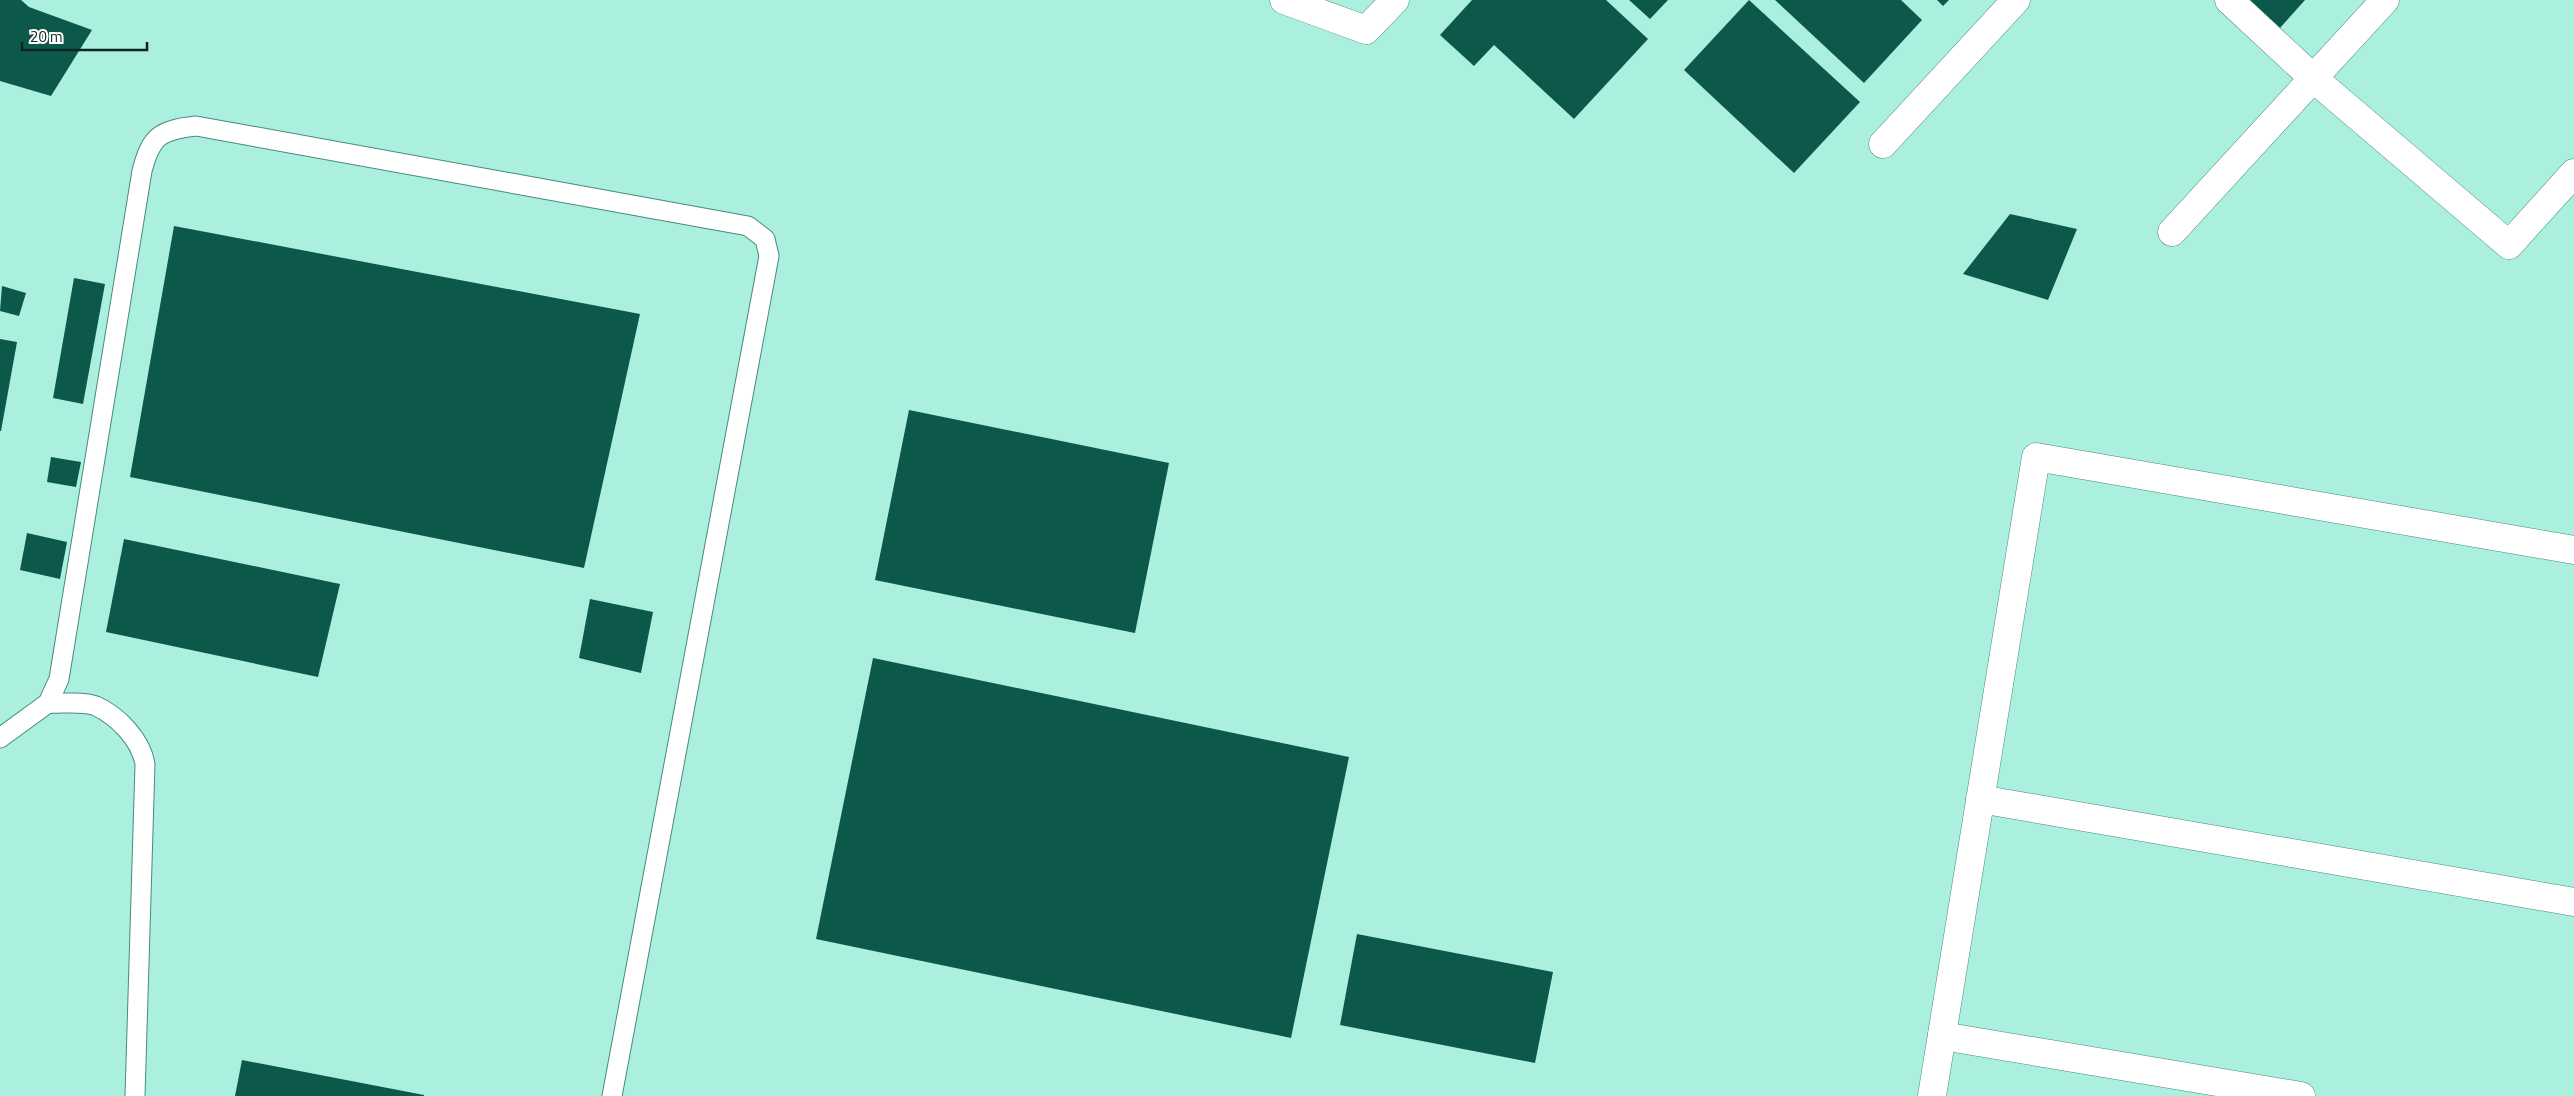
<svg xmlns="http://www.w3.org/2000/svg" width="2574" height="1096" font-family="'Titillium Web',sans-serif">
<rect width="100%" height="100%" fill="#abefdf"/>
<!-- building -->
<g fill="#0c584b">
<polygon points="0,0 21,0 29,7 92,30 51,96 0,81"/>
<polygon points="1472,0 1606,0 1648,39 1574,119 1494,45 1474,66 1440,35"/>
<polygon points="1629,0 1668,0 1650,19"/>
<polygon points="1749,0 1860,102 1794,173 1684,70"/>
<polygon points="1775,0 1901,0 1922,20 1864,83"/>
<polygon points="1937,0 1949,0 1943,6"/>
<polygon points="2249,0 2305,0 2280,28"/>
<polygon points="2010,214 2077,229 2048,300 1963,274"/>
<polygon points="174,226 640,314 584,568 130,477"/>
<polygon points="74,278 105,284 83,404 53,398"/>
<polygon points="2,286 26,293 19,316 0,311"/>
<polygon points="0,339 17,342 1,431 0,431"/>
<polygon points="909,410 1169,463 1135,633 875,580"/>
<polygon points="51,457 81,462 76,487 47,482"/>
<polygon points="27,533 67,542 60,579 20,570"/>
<polygon points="124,539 340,584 318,677 106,632"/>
<polygon points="590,599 653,612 641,673 579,658"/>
<polygon points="873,658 1349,757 1291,1038 816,939"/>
<polygon points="1357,934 1553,972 1535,1063 1340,1025"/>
<polygon points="242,1060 424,1095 424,1096 235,1096"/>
</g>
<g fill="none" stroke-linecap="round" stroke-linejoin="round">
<defs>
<g id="lane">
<path d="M48,703C62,704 83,701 96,706C118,716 141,740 145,764L135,1096"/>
<path d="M0,738L48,703L59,679L142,171C151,136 160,130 196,126L748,226L765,239L769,256L612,1096"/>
</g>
<g id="street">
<polyline points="1284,0 1366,30 1395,0"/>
<polyline points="2229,0 2313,78 2509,245 2574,173"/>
<polyline points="1883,144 2016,0"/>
<polyline points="2172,232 2385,0"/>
<polyline points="1980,799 2574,902"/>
<polyline points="1942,1036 2301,1096"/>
<polyline points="1932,1096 2036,457 2574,550"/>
</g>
</defs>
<!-- lane casing -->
<use href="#lane" stroke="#488a7c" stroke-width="21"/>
<!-- street casing -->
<use href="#street" stroke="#488a7c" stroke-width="29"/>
<!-- lane -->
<use href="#lane" stroke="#fff" stroke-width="19"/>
<!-- street -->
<use href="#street" stroke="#fff" stroke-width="28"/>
</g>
<!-- scale -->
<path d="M22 42v8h125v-8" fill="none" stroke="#0a2721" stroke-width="2.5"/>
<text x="30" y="42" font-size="15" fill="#0a2721" stroke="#ffffff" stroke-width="4" paint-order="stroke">20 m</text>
</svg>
